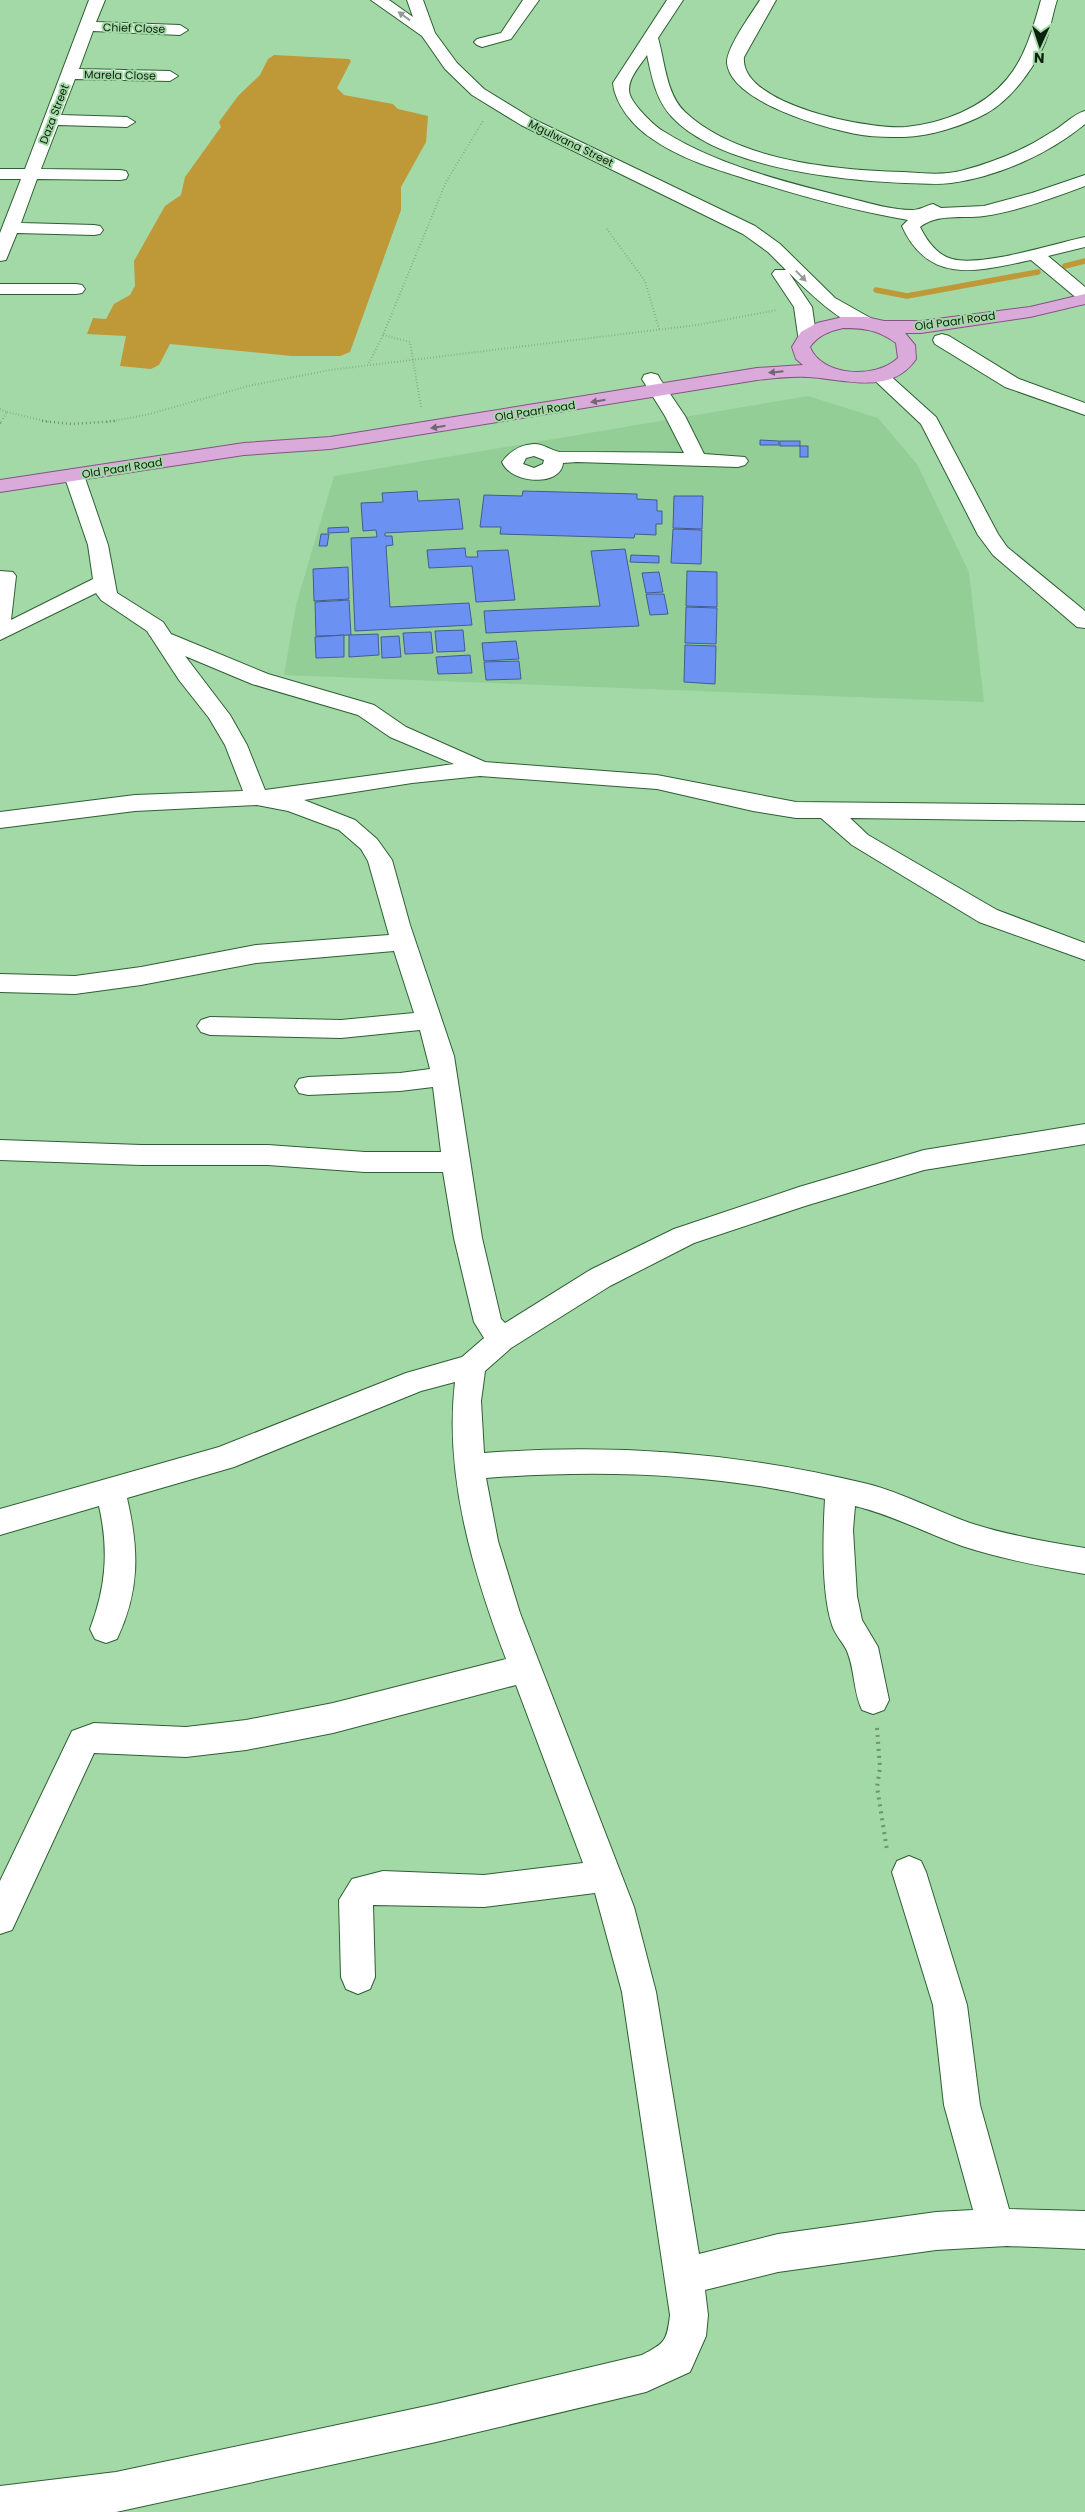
<svg xmlns="http://www.w3.org/2000/svg" width="1085" height="2512" font-family="Poppins,sans-serif">
<rect width="100%" height="100%" fill="#a3d9a6"/>
<!-- built -->
<polygon fill="#93ce97" points="808,396 878,418 917,464 969,572 984,702 284,675 296,605 334,476"/>
<!-- water -->
<polygon fill="#bf9837" points="274,55 349,59 351,61 337,88 344,95 393,104 398,109 428,116 426,142 401,187 401,210 350,352 340,356 291,356 170,344 159,365 151,369 120,366 126,336 87,334 93,318 106,319 114,304 130,295 135,286 134,261 165,206 181,195 185,177 221,127 219,122 238,96 260,75 268,59"/>
<g fill="none" stroke-linecap="round" stroke-linejoin="round">
<!-- stream -->
<g stroke="#bf9837" stroke-width="5.5">
<polyline points="1065,266 1085,261"/>
<polyline points="876,290 907,296 1038,272"/>
</g>
</g>
<!-- building -->
<g fill="#6b91f3" stroke="#455b90">
<polygon points="760,440 779,441 779,445 760,445"/>
<rect x="780" y="441" width="20" height="5"/>
<rect x="800" y="446" width="8" height="11"/>
<polygon points="417,491 418,501 459,499 463,529 385,533 385,536 392,536 393,545 386,546 390,607 469,603 472,625 355,631 351,538 377,537 376,530 363,531 361,503 383,502 382,493"/>
<polygon points="523,491 637,494 637,499 657,500 657,511 662,511 662,524 656,524 656,535 635,534 634,538 500,534 501,527 480,527 484,495 522,496"/>
<polygon points="674,496 703,496 702,529 673,528"/>
<polygon points="348,527 349,532 328,533 328,528"/>
<polygon points="673,529 702,530 701,564 671,563"/>
<polygon points="321,534 329,534 327,546 319,546"/>
<polygon points="465,548 466,557 478,557 477,551 508,550 515,600 476,602 472,566 429,568 427,550"/>
<polygon points="625,549 639,626 486,633 484,611 600,606 591,551"/>
<polygon points="631,555 659,556 659,563 630,562"/>
<polygon points="348,567 349,599 314,601 313,569"/>
<polygon points="687,571 717,572 717,607 686,606"/>
<polygon points="659,572 663,592 646,593 642,573"/>
<polygon points="646,594 664,594 668,614 650,615"/>
<polygon points="349,600 351,635 316,636 315,602"/>
<polygon points="686,607 717,608 716,644 685,643"/>
<polygon points="463,630 465,651 437,652 435,631"/>
<polygon points="431,632 433,653 405,654 403,633"/>
<polygon points="378,634 379,655 349,657 349,635"/>
<polygon points="344,635 344,657 316,658 315,637"/>
<polygon points="399,636 401,657 382,658 381,637"/>
<polygon points="516,641 519,659 484,661 482,643"/>
<polygon points="685,645 716,646 715,684 684,682"/>
<polygon points="470,655 472,673 438,674 436,657"/>
<polygon points="519,661 521,679 486,680 484,662"/>
</g>
<g fill="none" stroke-linecap="round" stroke-linejoin="round">
<defs>
<g id="minor">
<polygon points="89,0 105,0 96,22 180,25 188,30 180,35 93,31 79,69 170,71 178,76 170,81 75,79 61,115 127,117 135,122 127,127 58,125 41,169 120,170 126,171 128,175 126,179 120,180 37,179 21,223 94,225 100,226 103,230 100,234 94,235 17,233 6,260 0,261 0,233 21,179 0,179 0,169 25,169"/>
<path d="M371,0H389L413,17L407,0H423L435,33L457,63L484,89L533,119L755,226L780,244L835,298L874,320L877,324L874,328C849,334 806,289 789,273L812,307L816,335L814,339H800L798,335L794,307L772,274L775,270H786L768,252L743,234L521,125L472,95L445,69L422,36Z"/>
<polygon points="523,0 539,0 511,39 482,47 477,45 474,42 477,39 501,33"/>
<path d="M667,0H683L658,38C665,62 666,94 685,112C737,161 835,170 903,172C924,173 944,176 964,170C994,162 1024,150 1050,133C1062,127 1073,114 1085,111V124C1049,154 997,177 951,183C936,185 920,183 905,183C839,180 720,168 672,117C656,100 652,78 647,55C640,66 625,81 630,95C634,106 654,126 663,131C716,165 789,183 849,198C869,203 891,210 912,210C920,210 925,206 933,204L941,208L984,206L1032,193L1085,175V186C1053,198 1018,211 984,216C962,219 938,213 920,227C927,241 937,255 952,259C982,267 1053,244 1085,237V247L1048,256L1085,287V301L1079,300L1031,260C979,271 929,286 902,226L908,220C855,211 804,197 753,181C718,170 680,159 651,138C633,126 615,104 613,83Z"/>
<path d="M760,0H776L744,57C739,105 871,130 906,127C943,123 983,108 1007,79C1026,56 1033,28 1041,0H1057C1052,15 1050,33 1043,47C1031,72 1011,99 987,113C963,126 931,136 904,137C890,137 875,137 862,135C830,130 731,103 727,63C726,48 752,13 760,0Z"/>
<polygon points="0,284 76,284 82,285 85,289 82,293 76,294 0,294"/>
<polygon points="942,334 949,336 1019,379 1085,403 1085,415 1005,387 935,344 933,340 935,336"/>
<polygon points="879,370 886,372 936,417 998,534 1007,547 1085,611 1085,628 1077,627 993,555 978,535 921,424 870,376 872,372"/>
<path d="M651,373L658,375L660,379L685,416L704,454L745,457L748,461L745,465L738,467L577,462L563,463C561,487 511,484 502,462C510,451 520,445 534,444C544,444 552,451 560,452C601,452 643,452 684,453L665,416L642,379L644,375ZM534,456L544,460L543,464L534,468L523,464L526,458Z"/>
<path d="M74,469L81,471L84,475L108,545L117,593L163,622L171,634L268,674L374,705L406,727L485,762L657,775L796,802L1085,805V821L850,818L868,835L997,910L1085,943V960L979,922L852,845L821,818H796L753,811L657,789L480,776L412,783L304,800L355,820L377,839L392,860L410,925L454,1056L482,1238L501,1319L505,1323L590,1270L674,1229L799,1187L924,1150L1085,1124V1144L924,1170L805,1206L694,1243L610,1286L511,1348L485,1371L481,1401L484,1453C614,1443 742,1453 868,1484C903,1493 936,1511 970,1523C1007,1535 1047,1542 1085,1548V1574C1043,1567 1002,1559 962,1546C926,1533 892,1515 855,1506L853,1530L857,1596L862,1620L878,1647L889,1700L884,1710L873,1714L862,1710C853,1691 855,1670 847,1651C843,1642 835,1635 832,1625C821,1592 823,1534 825,1499C715,1473 599,1469 486,1478L498,1541L520,1613L634,1907L656,1992L699,2254L778,2234L936,2212L973,2210L944,2105L933,2005L892,1872L897,1861L909,1856L921,1861L926,1872L967,2005L980,2105L1009,2209L1085,2211V2249L1007,2246L936,2250L778,2272L705,2290L708,2315L706,2336L690,2372L646,2392L436,2442L116,2512H0V2486L116,2472L436,2404L642,2355C665,2343 667,2341 670,2315L622,1992L595,1893L484,1907L373,1905L375,1977L370,1989L358,1994L346,1989L341,1977L339,1900L352,1879L383,1871L484,1875L583,1863L516,1685L333,1733L246,1750L186,1757L94,1753L12,1930L0,1934V1881L72,1731L94,1723L186,1727L246,1720L333,1703L506,1659C473,1572 444,1476 455,1382L421,1391L234,1467L127,1498C139,1550 140,1590 117,1639L106,1643L95,1639L90,1629C106,1587 109,1550 99,1506L0,1535V1509L219,1447L406,1373L462,1357L484,1338L474,1322L454,1238L443,1172H365L268,1165H141L0,1160V1140L141,1145H268L365,1152H441L433,1087L400,1091L308,1095L299,1093L295,1086L299,1079L308,1077L400,1073L430,1069L420,1030L341,1038L210,1035L201,1032L197,1026L201,1020L210,1017L341,1020L414,1013L394,951L256,963L141,985L75,994L0,992V974L75,976L141,967L256,945L389,935L368,861L361,849L339,830L288,811L257,805L135,811L0,828V812L135,795L243,791L225,745L209,718L179,680L147,631L101,600L96,593L0,640V571L13,572L16,576L11,620L93,579L88,545L64,475L67,471ZM185,656L252,684L358,715L390,737L454,764L265,790L247,745L230,715Z"/>
</g>
<path id="major" d="M1085,294V304L1030,317L921,333H905L915,345L916,359C891,396 845,379 808,377C791,376 774,378 757,380L330,449L244,455L0,492V480L244,443L330,437L757,368L803,365L796,359L792,347L801,332L817,323L843,317H866L884,321H921L1030,307ZM843,328C865,328 878,330 896,343L898,358C876,379 822,377 810,347C818,335 830,331 843,328Z"/>
</defs>
<!-- minor casing -->
<use href="#minor" stroke="#2d5f33" stroke-width="2"/>
<!-- major casing -->
<use href="#major" stroke="#825583" stroke-width="2"/>
<!-- path-far2 -->
<g stroke="#6b956e" stroke-width="2" stroke-dasharray="0.5 2.5" stroke-linecap="butt">
<polyline points="607,229 645,281 659,329"/>
<polyline points="383,335 410,342 421,407"/>
<polyline points="369,363 383,335 446,182 483,121"/>
<polyline points="0,409 7,412 1,422"/>
<polyline points="7,412 49,422"/>
<polyline points="107,422 146,415 248,386 330,370 697,325 777,310"/>
</g>
<!-- path-far1 -->
<g stroke="#6b956e" stroke-width="2.5" stroke-dasharray="1 3" stroke-linecap="butt">
<polyline points="42,421 72,424 115,421"/>
<polyline points="0,423 2,421"/>
</g>
<!-- path -->
<polyline stroke="#6b956e" stroke-width="4" stroke-dasharray="2 5" stroke-linecap="butt" points="877,1728 880,1768 877,1787 887,1850"/>
<!-- minor -->
<use href="#minor" fill="#fff" fill-rule="evenodd"/>
<!-- major -->
<use href="#major" fill="#daaada" fill-rule="evenodd"/>
</g>
<!-- one-way arrows -->
<defs><path id="oneway-solid" d="M-6-.8H1V-3.2L6.5 0L1 3.2V.8H-6Z" transform="scale(1.25)"/></defs>
<g fill="#929b93">
<use href="#oneway-solid" transform="translate(404 16) rotate(-144)"/>
<use href="#oneway-solid" transform="translate(801 276) rotate(46)"/>
</g>
<g fill="#736674">
<use href="#oneway-solid" transform="translate(776 372) rotate(174)"/>
<use href="#oneway-solid" transform="translate(598 401) rotate(171)"/>
<use href="#oneway-solid" transform="translate(438 427) rotate(171)"/>
</g>
<g text-anchor="middle" stroke-width="4" stroke-linejoin="round" paint-order="stroke">
<!-- far-street labels -->
<g font-size="11" fill="#0c210e" stroke="#a3d9a6">
<text transform="translate(134 28) rotate(2)" y="4">Chief Close</text>
<text transform="translate(120 75) rotate(1)" y="4">Marela Close</text>
<text transform="translate(54 114) rotate(-69)" y="4">Daza Street</text>
<text transform="translate(571 143) rotate(26)" y="4">Mgulwana Street</text>
<text transform="translate(955 321) rotate(-8)" y="4">Old Paarl Road</text>
<text transform="translate(535 411) rotate(-9)" y="4">Old Paarl Road</text>
<text transform="translate(122 468) rotate(-9)" y="4">Old Paarl Road</text>
</g>
</g>
<!-- north arrow -->
<g transform="translate(1040 45) rotate(183)" stroke="#a3d9a6" stroke-width="4" paint-order="stroke">
<path d="M0-4L9 19L0 12L-9 19Z" fill="#0c210e"/>
<text y="-8" font-size="14" font-weight="bold" text-anchor="middle" fill="#0c210e">N</text>
</g>
</svg>
